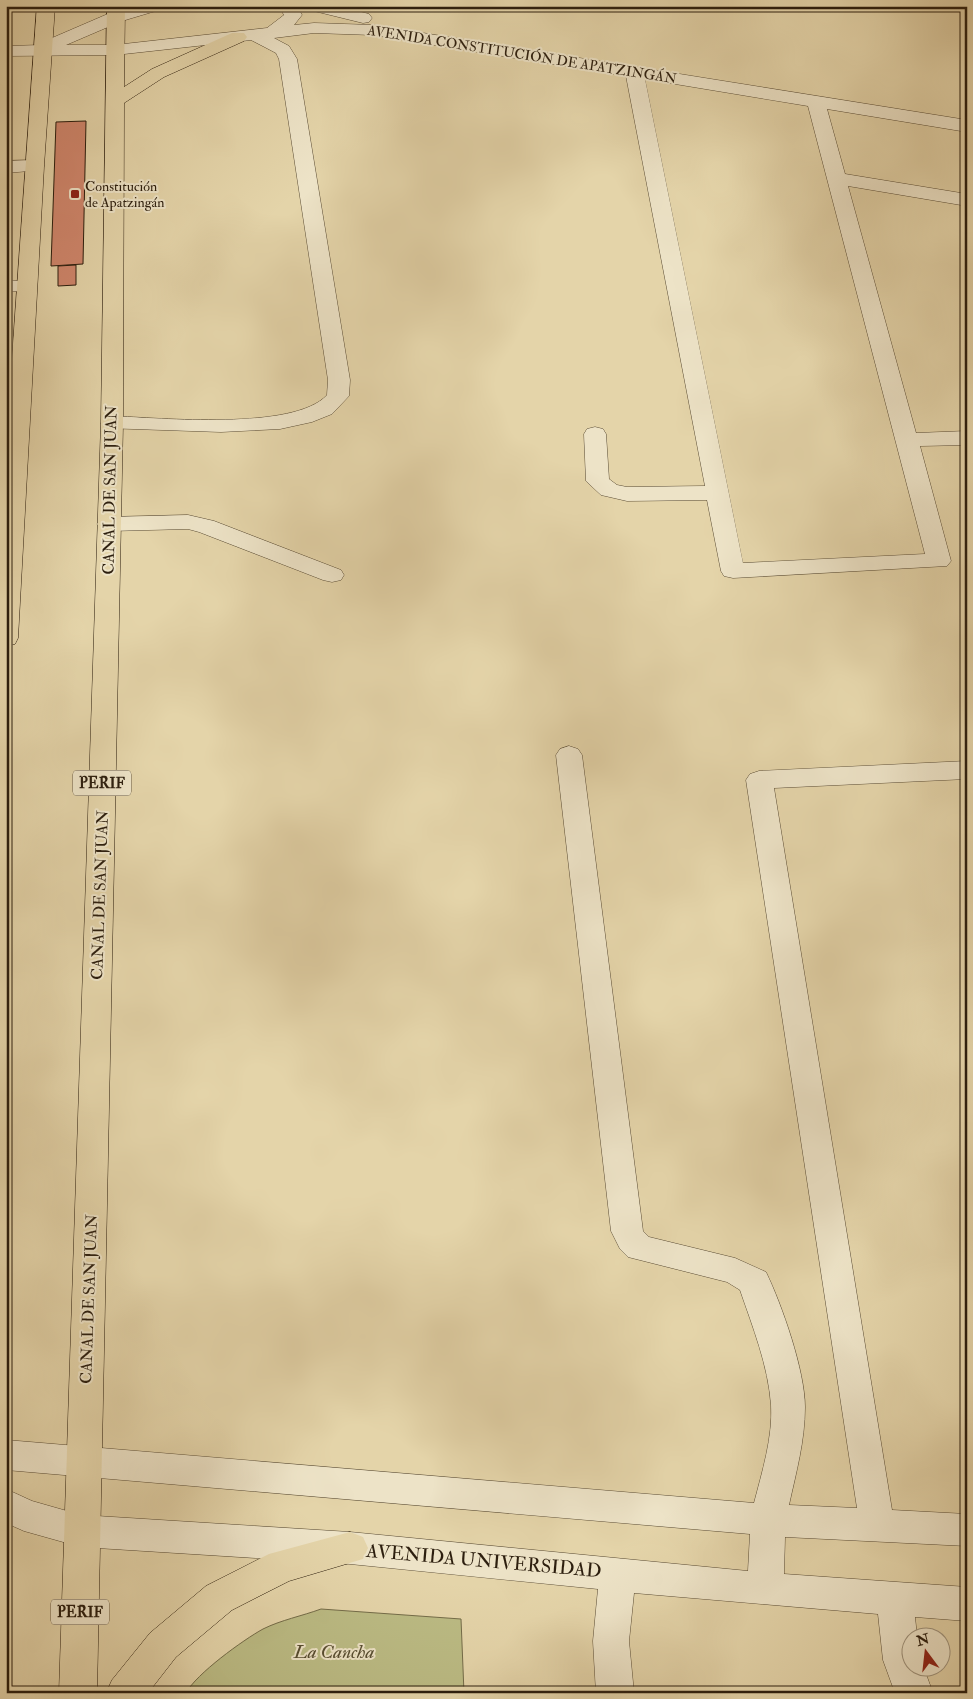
<svg xmlns="http://www.w3.org/2000/svg" width="973" height="1699" font-family="'IM FELL Double Pica',serif">
<rect width="100%" height="100%" fill="#e4d4a9"/>
<filter id="stains"><feTurbulence type="fractalNoise" baseFrequency=".004" numOctaves="4"/><feColorMatrix values="0 0 0 0 .2 0 0 0 0 .09 0 0 0 0 .02 0 0 0 .5 -.17"/></filter>
<radialGradient id="worn" r=".72"><stop offset=".6" stop-color="#630" stop-opacity="0"/><stop offset="1" stop-color="#630" stop-opacity=".3"/></radialGradient>
<!-- green -->
<path fill="#bbbb84" stroke="#746c49" d="M321,1609L461,1619L464,1693H186C196,1674 243,1640 263,1629C281,1620 302,1616 321,1609Z"/>
<!-- building -->
<g fill="#cf866c" stroke="#2c1e0e">
<polygon points="86,121 83,264 51,266 56,122"/>
<polygon points="76,265 76,285 58,286 58,266"/>
</g>
<g fill="none" stroke-linecap="round" stroke-linejoin="round">
<defs>
<g id="minor">
<path d="M134,6H162L159,10L122,21L66,45H115L267,28L284,15L279,6H297L302,15L294,25L314,23L373,25L967,120V132L827,109L845,174L967,194V206L848,186L916,433L967,431V445L920,446L951,561L947,566L733,578L724,576L721,571L707,500L627,501L601,495L586,481L584,434L587,429L595,427L603,429L606,434L609,479L617,485L627,487L705,486L626,76L373,35L314,33L274,38L289,46L297,59L350,380L349,396L332,414L312,422L280,429L221,432L104,428L101,423L104,418L112,416C160,418 294,431 327,395L328,380L279,59L276,53L251,40L115,55L6,56V46L42,45L45,41L110,13ZM645,79L808,106L925,554L743,563Z"/>
<polygon points="307,6 338,6 369,14 372,18 369,22 363,23 310,10"/>
<polygon points="34,160 41,162 44,166 41,170 6,173 6,161"/>
<polygon points="6,280 34,282 37,286 34,290 6,292"/>
<polygon points="188,515 214,521 341,570 344,575 341,580 332,582 323,580 199,532 188,529 109,531 101,529 97,524 101,519 109,517"/>
<path d="M569,746L578,749L582,755L643,1231L649,1237L735,1258L766,1272C782,1305 805,1371 805,1407C805,1441 796,1473 789,1505L857,1508L746,780L750,774L759,771L967,761V779L774,788L892,1510L967,1514V1546L785,1537L784,1574L967,1587V1621L915,1617L917,1636H910V1666H923L933,1693H895L883,1660L878,1614L634,1593L629,1641L634,1693H596L593,1641L598,1589L350,1564L81,1547L24,1531L6,1523V1489L32,1501L81,1515L350,1532L748,1571L750,1534L6,1470V1440L754,1503C762,1472 773,1437 771,1405C768,1365 753,1328 740,1290L727,1282L628,1257L620,1249L611,1231L556,755L560,749Z"/>
</g>
<g id="major">
<polygon points="37,6 55,6 44,166 18,638 15,644 6,646 6,443"/>
<polygon points="107,6 125,6 124,87 152,69 232,33 244,33 247,37 244,41 164,77 124,103 123,423 97,1693 59,1693 101,423"/>
<polygon points="350,1532 363,1537 368,1548 363,1559 289,1581 232,1610 176,1657 148,1693 106,1693 112,1680 150,1633 206,1586 269,1554"/>
</g>
</defs>
<!-- minor casing -->
<use href="#minor" stroke="#5a4c35" stroke-width="1"/>
<!-- major casing -->
<use href="#major" stroke="#2c1e0e" stroke-width="1"/>
<!-- minor -->
<use href="#minor" fill="#ede3c7" fill-rule="evenodd"/>
<!-- major -->
<use href="#major" fill="#e4d4a9" fill-rule="evenodd"/>
</g>
<!-- markers -->
<rect fill="#8f2418" stroke="#ede3c7" stroke-width="2" x="70" y="189" width="10" height="10" rx="2.5"/>
<g text-anchor="middle" stroke-width="4" stroke-linejoin="round" paint-order="stroke">
<!-- far-street labels -->
<g font-size="14" fill="#2c1e0e" stroke="#ede3c7">
<text transform="translate(522 54) rotate(9)" y="5">AVENIDA CONSTITUCIÓN DE APATZINGÁN</text>
</g>
<!-- far-poi labels -->
<g font-size="14" fill="#2c1e0e" stroke="#ede3c7" text-anchor="start">
<text x="85" y="191">Constitución<tspan x="85" dy="16">de Apatzingán</tspan></text>
</g>
<!-- shield labels -->
<g fill="#ede3c7" stroke="#665946" stroke-width="1">
<rect x="73" y="770.5" width="58" height="25" rx="4"/>
<rect x="51" y="1599.5" width="58" height="25" rx="4"/>
</g>
<g font-size="15" font-weight="bold" fill="#2c1e0e">
<text x="102" y="788">PERIF</text>
<text x="80" y="1617">PERIF</text>
</g>
<!-- street labels -->
<g font-size="16" fill="#2c1e0e" stroke="#ede3c7">
<text transform="translate(109 490) rotate(-89)" y="6">CANAL DE SAN JUAN</text>
<text transform="translate(99 895) rotate(-88)" y="6">CANAL DE SAN JUAN</text>
<text transform="translate(88 1299) rotate(-88)" y="6">CANAL DE SAN JUAN</text>
</g>
<!-- near-street labels -->
<g font-size="19" fill="#2c1e0e" stroke="#ede3c7">
<text transform="translate(484 1560) rotate(5)" y="7">AVENIDA UNIVERSIDAD</text>
</g>
<!-- near-park labels -->
<g font-size="19" font-style="italic" fill="#574d31" stroke="#ede3c7">
<text x="334" y="1658">La Cancha</text>
</g>
</g>
<!-- margin -->
<rect width="973" height="1699" fill="none" stroke="#e4d4a9" stroke-width="25"/>
<rect x="8" y="8" width="958" height="1684" fill="none" stroke="#2c1e0e" stroke-width="2.5"/>
<rect x="12" y="12" width="948" height="1674" fill="none" stroke="#2c1e0e"/>
<!-- north arrow -->
<g transform="translate(926 1652) rotate(345)"><circle r="24" fill="#ede3c7" stroke="#a0947d"/>
<path d="M0-4L9 19L0 12L-9 19Z" fill="#8f2418"/>
<text y="-8" font-size="14" font-weight="bold" text-anchor="middle" fill="#2c1e0e">N</text>
</g>
<rect width="100%" height="100%" filter="url(#stains)"/>
<rect width="100%" height="100%" fill="url(#worn)"/>
</svg>
